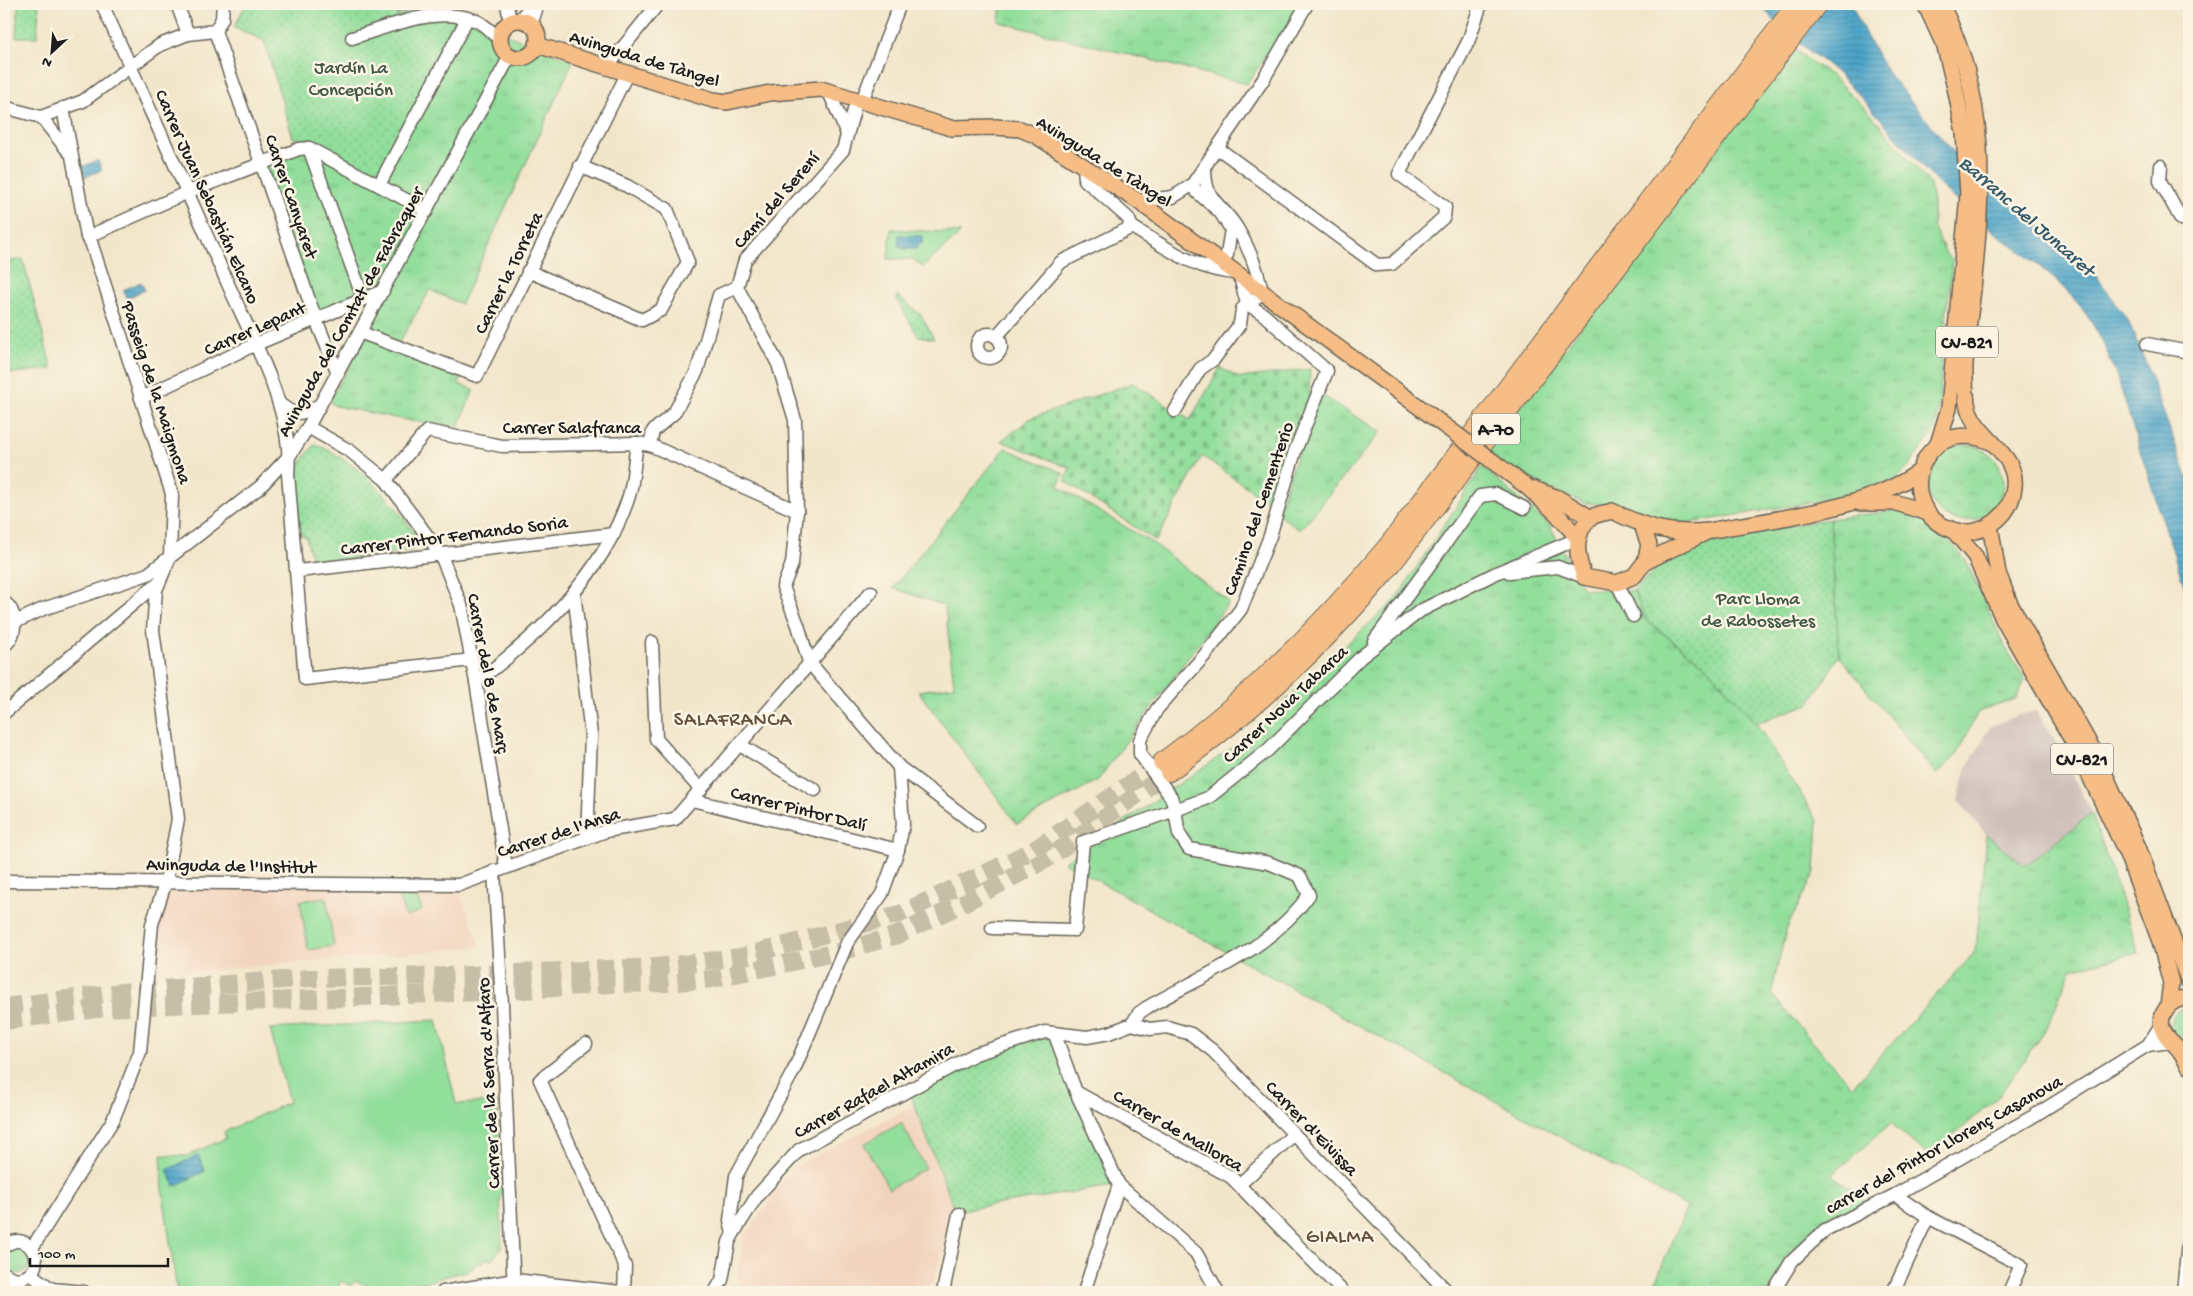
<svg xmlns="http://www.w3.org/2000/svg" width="2193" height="1296" font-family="'Gochi Hand',sans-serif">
<defs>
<pattern id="grass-tufts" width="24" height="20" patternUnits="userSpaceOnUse" patternTransform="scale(1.25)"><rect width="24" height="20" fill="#92de9b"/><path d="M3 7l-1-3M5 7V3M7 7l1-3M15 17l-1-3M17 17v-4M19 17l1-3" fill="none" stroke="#7dbe85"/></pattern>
<pattern id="cemetery-stones" width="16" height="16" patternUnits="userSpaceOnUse" patternTransform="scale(1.25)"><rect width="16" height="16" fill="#92de9b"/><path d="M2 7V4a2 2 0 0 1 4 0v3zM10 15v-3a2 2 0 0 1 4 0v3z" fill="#7dbe85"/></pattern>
<pattern id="park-dots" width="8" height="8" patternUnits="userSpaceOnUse" patternTransform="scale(1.25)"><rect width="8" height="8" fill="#92de9b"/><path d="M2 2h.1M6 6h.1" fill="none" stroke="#7dbe85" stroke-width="1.8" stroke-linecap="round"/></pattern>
<pattern id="water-rules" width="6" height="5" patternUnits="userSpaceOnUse" patternTransform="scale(1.25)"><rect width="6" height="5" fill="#4ca4c9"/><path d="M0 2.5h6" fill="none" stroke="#3e85a2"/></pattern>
</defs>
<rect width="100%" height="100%" fill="#fcf5e5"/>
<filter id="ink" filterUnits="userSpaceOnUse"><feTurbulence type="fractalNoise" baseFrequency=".02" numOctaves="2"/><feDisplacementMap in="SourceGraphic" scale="10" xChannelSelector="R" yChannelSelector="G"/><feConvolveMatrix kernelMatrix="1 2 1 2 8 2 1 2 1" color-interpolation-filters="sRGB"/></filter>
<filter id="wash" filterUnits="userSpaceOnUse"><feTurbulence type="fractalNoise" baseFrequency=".0096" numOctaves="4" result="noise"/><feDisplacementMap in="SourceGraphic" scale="20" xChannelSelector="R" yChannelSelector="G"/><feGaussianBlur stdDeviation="1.12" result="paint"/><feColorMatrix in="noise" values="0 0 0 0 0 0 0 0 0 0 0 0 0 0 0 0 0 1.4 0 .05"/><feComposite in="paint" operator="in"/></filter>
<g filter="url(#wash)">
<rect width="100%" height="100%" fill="#f2e6ca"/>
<!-- built -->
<g fill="#f2d4be">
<polygon points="171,883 458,889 481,947 150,975 159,919"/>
<polygon points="914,1105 955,1211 933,1284 885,1292 741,1292 737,1278 744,1238 791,1169"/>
</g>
<!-- industrial -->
<polygon fill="#cfc0ba" points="2036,711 2049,730 2092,813 2025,866 1986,834 1958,800 1967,767 1990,727 2015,716"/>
<!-- grass -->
<g fill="url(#grass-tufts)" stroke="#577d5c">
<polygon points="1001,4 1301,4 1247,84 999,22"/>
<polygon points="467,19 573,61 461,304 430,290 397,346 464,371 459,384 474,390 458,427 411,421 335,406 329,401 367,335 361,331 382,291 316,320 262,163 309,148 379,185"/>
<polygon points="1793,49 1833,77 1870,113 1930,184 1933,203 1933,226 1946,254 1953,261 1943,339 1939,407 1934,432 1904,472 1893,481 1813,502 1690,523 1649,520 1628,506 1584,503 1530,480 1522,480 1487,451"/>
<polygon points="1318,393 1381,432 1300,530 1277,513"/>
<circle cx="1965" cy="483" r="38"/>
<polygon points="1005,448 1063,473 1059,487 1157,546 1229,602 1098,780 1017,824 918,691 954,686 945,606 893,588"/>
<polygon points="1482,467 1550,526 1583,589 1634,591 1647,621 1706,666 1756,723 1818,821 1815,872 1786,930 1771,994 1852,1087 1976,951 1986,834 2025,866 2092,813 2139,953 2071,969 2046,1030 1997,1098 1929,1157 1891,1123 1832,1175 1869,1203 1824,1224 1786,1256 1769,1292 1651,1292 1687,1207 1064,862 1238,744 1396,599"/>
<polygon points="1898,510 1918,517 1948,540 1965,559 2005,647 2025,679 2016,699 1978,712 1958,752 1937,775 1839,656 1830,519"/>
<circle cx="17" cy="1260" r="14"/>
</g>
<!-- cemetery -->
<polygon fill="url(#cemetery-stones)" stroke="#577d5c" points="1220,368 1240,378 1310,369 1309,403 1268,502 1202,456 1156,541 1065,481 1070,468 1001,441 1031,418 1133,383 1190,420"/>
<!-- park -->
<g fill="url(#park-dots)" stroke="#577d5c">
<polygon points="18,4 39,4 37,37 16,37"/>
<polygon points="246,4 396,4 397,16 427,12 460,14 459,32 380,176 318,143 293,138 264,41 234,27"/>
<polygon points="23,259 52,369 4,374 4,262"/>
<polygon points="897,295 921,315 934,339 918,336 897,299"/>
<path d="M315,444C359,462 394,501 419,540L412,551L313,564L306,537L299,533L295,470Z"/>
<polygon points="1830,519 1839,656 1809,704 1756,723 1706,666 1647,621 1634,591 1664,560 1708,539"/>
<polygon points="2185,1007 2189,1008 2189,1040 2175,1035 2170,1026 2175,1012"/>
<polygon points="1055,1035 1119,1185 955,1211 909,1091 975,1054"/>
</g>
<!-- garden -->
<g fill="#92de9b" stroke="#577d5c">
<polygon points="397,4 453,4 453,10 435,9 397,14"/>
<polygon points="891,229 961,233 923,267 913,259 888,259"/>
<polygon points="414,890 422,910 406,917 398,896"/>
<polygon points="326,897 334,946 308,950 300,901"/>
<path d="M437,1020L456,1104L497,1102L503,1195L500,1197L502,1247L491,1261L487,1258L482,1264L477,1262L471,1270C430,1279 396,1296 355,1281L351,1286L341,1281L335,1292H177L163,1193L161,1155L187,1156L226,1138L224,1132L289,1102L270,1029Z"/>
<polygon points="901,1123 926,1168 889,1189 864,1144"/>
</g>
<!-- water -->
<g fill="url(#water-rules)" stroke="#346072">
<path d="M1762,4H1851L1869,41L1890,76L1952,150L1994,191L2061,239L2093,271L2128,320L2145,361L2189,482V601C2174,554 2158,507 2143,460C2126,409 2114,349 2080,306C2044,262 1993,236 1953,198C1911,159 1879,112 1837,73C1813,51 1778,33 1762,4Z"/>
<polygon points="98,160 102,170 85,177 81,167"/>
<polygon points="899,235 922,236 922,244 917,244 917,249 903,249 903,246 898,246"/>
<polygon points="141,282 145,290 127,298 123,290"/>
<polygon points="198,1155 205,1171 175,1186 167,1170"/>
</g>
</g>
<g filter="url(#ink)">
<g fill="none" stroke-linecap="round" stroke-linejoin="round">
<!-- highway-tunnel -->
<g stroke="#c7bea7" stroke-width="18" stroke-dasharray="18 9" stroke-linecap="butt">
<polyline points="4,1007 121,992 311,978 443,976 657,967 741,957 900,914 1034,850 1162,762"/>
<polyline points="4,1021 104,1008 524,990 610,984 667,983 712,979 783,964 843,951 897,935 960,905 1047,859 1169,772"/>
</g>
<defs>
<g id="minor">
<path d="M102,4C144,97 187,190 228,284C253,341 294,411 288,474L305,679L472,660"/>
<polyline points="177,4 188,34"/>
<polyline points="507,4 510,22"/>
<polyline points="520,19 533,4"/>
<polyline points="531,25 538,4"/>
<polyline points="215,31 316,320 338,373"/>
<polyline points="215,31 222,19 223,4"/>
<path d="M352,38C391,26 436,5 477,21C485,25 492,33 499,38"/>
<polyline points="607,67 658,4"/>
<polyline points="829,92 847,134"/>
<polyline points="857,99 843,150 745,260 737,287 778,364 795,420 797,511 792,564 783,587 798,625 809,662 899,767 977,826"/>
<polyline points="862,101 900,4"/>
<polyline points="4,107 41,117 83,101 160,45 188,34 215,31"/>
<polyline points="41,117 69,152"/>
<polyline points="309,148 363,298"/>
<polyline points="1219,149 1377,265 1392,264 1444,217 1445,207 1399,174 1468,42 1481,4"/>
<path d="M1084,166L1085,180L1128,218L1132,227C1165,247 1197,271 1236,273"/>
<polyline points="2161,166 2160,181 2181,219 2189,220"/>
<polyline points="379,185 467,19"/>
<polyline points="1192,185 1198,193 1220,212 1231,229 1227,255"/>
<polyline points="1138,201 1173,197 1192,185 1263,80 1307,4"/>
<polyline points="87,237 188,192 299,149 309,148 427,211"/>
<polyline points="528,271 642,320 661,310 688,262 667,209 627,186 580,166"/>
<polyline points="1240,277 1247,304"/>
<polyline points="361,331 367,335 477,376 627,74"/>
<circle cx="989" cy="346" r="12"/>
<polyline points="996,337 1061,262 1132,227"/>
<polyline points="2147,344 2189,352"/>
<polyline points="141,398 254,345 383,291"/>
<path d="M279,403C296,418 301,414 320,405"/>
<path d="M1175,411L1200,369L1214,359L1240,324L1242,309L1262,293C1258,270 1249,248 1237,228C1221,202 1205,203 1205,169"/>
<polyline points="308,427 350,451 386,480 440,553 461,605 476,682 506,867"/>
<polyline points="650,445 653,431 674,413 697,371 719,295 737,287"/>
<polyline points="386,480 427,431 502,446 637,443 650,445 797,511"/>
<polyline points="298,571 614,534"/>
<polyline points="1509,572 1558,567 1584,577"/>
<polyline points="1617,583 1633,616"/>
<polyline points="574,592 591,735 587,838"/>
<path d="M4,602C18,612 17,636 4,646"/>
<polyline points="15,622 43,609 148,574 260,487 290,455 308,427 510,56"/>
<polyline points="1374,641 1480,496 1496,494 1524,508"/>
<polyline points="652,642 656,739 701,790"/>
<path d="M476,682C540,635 604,574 629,496C634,480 634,460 637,443"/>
<polyline points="4,713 160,581"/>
<polyline points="740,745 815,790"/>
<polyline points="692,800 898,850"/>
<polyline points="494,871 502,1004 514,1292"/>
<polyline points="4,881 459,885 606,831 675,819 871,592"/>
<polyline points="992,928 1075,930 1083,842 1175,810 1171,797 1140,754 1140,740 1157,709 1204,656 1241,609 1270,536 1295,451 1327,371 1263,314 1247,304"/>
<polyline points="1132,1024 1150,1029 1167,1027 1191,1034 1213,1051 1448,1292"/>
<polyline points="2161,1025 2148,1045 2170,1042"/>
<polyline points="1055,1035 1076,1092 1231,1177 1343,1292"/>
<polyline points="586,1044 540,1080 625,1266 624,1292"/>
<polyline points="1076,1092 1119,1185 1196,1253 1218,1292"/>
<polyline points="1239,1185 1293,1135"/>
<polyline points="1895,1195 1928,1217 2021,1265 2009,1292"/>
<polyline points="733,1234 730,1220 736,1176 794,1070 847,943 882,894 898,850 903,825 899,767"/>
<path d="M4,1247C30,1225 50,1271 22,1278C15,1280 9,1277 4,1273"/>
<polyline points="32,1248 113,1120 140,1052 152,924 166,881 178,819 153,630 156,590 170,557 172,494 91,242 87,237 63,108"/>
<polyline points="30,1274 52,1289 84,1292"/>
<polyline points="4,1292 11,1278"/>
<polyline points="443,1292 515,1280 620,1292"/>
<path d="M715,1292L722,1280L729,1242L733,1234L757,1196L799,1150L975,1054L1045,1032L1087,1037L1109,1033L1132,1024L1139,1013L1146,1008C1203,975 1269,951 1309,895L1300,876L1269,863L1189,849L1179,834L1175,810L1208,798L1268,750L1361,657L1420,611L1494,574L1577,539"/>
<polyline points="943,1292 959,1214"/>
<polyline points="1084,1292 1119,1185"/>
<polyline points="1773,1292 1792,1261 1825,1230 1895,1195 2032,1117 2148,1045"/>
<polyline points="1893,1292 1928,1217"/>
<polyline points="2183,1292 2189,1233"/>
</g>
<g id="major">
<polyline points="1925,4 1945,47 1956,92 1964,133 1968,195 1949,408 1938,444"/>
<path d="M1941,4C1989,98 1983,187 1973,289C1969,326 1961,366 1967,403C1973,439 2023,452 2013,493C2008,519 1980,538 1953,530C1891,511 1918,412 1991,442"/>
<circle cx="519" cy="39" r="19"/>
<polyline points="537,45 713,100 727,102 770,93 821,89 951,128 996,127 1020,129 1035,135 1138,201 1426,412"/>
<polyline points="1526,486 1556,513 1577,537"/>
<polyline points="1534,489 1558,498 1591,518"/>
<polyline points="1860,503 1897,503 1928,513"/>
<polyline points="1642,525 1649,545 1645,562"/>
<polyline points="1990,525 1998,573 2010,604 2097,757 2138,847 2189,982"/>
<polyline points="1953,530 1975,556 2004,621 2076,747 2127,854 2160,941 2171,983 2168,1006"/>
<path d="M1709,531L1645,562L1634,576L1617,583L1584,577C1577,557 1572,535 1590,518C1595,514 1606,513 1612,511C1647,528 1669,535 1709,531C1775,518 1865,511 1920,471"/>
<path d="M2189,998C2179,998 2171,1001 2166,1009C2155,1025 2165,1036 2176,1046C2181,1051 2185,1060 2189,1066"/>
</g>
<g id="highway">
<path d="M1162,762C1247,699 1322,625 1389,544L1796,4"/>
<path d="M1169,772C1252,713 1325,645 1390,567L1818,4"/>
</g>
</defs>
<!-- minor casing -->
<use href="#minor" stroke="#676359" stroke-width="15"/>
<!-- major casing -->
<use href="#major" stroke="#676359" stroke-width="18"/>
<!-- highway casing -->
<use href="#highway" stroke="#676359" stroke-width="20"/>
<!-- minor -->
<use href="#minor" stroke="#fff" stroke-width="12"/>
<!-- major -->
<use href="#major" stroke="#f6be86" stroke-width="15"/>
<!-- highway -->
<use href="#highway" stroke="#f6be86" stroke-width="18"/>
<defs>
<polyline id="major-bridge" points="1426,412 1526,486"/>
</defs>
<!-- major-bridge casing -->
<use href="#major-bridge" stroke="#676359" stroke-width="18" stroke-linecap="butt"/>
<!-- major-bridge -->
<use href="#major-bridge" stroke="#f6be86" stroke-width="15"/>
</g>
</g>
<g text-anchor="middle" stroke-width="5" stroke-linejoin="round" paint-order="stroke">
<!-- shield labels -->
<g fill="#fcf5e5" stroke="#5f5d58" stroke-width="1">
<rect x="1936" y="326.5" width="62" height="31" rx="4"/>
<rect x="1472" y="413.5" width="48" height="31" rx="4"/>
<rect x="2051" y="743.5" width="62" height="31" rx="4"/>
</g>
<g font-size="18" font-weight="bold" fill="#1c1c1c">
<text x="1967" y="348">CV-821</text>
<text x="1496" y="435">A-70</text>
<text x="2082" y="765">CV-821</text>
</g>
<!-- street labels -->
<g font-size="19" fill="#1c1c1c" stroke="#fcf5e5">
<text transform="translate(645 57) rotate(17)" y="7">Avinguda de Tàngel</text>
<text transform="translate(1105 160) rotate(32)" y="7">Avinguda de Tàngel</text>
<text transform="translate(209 196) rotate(66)" y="7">Carrer Juan Sebastián Elcano</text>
<text transform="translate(293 196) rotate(71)" y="7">Carrer Canyaret</text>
<text transform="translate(775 199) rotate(-49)" y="7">Camí del Serení</text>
<text transform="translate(507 272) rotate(-64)" y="7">Carrer la Torreta</text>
<text transform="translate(349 311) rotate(-61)" y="7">Avinguda del Comtat de Fabraquer</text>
<text transform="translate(254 327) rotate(-24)" y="7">Carrer Lepant</text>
<text transform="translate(158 392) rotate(72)" y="7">Passeig de la Maigmona</text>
<text x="572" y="433">Carrer Salafranca</text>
<text transform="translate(1257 508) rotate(-71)" y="7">Camino del Cementerio</text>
<text transform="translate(454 534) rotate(-7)" y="7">Carrer Pintor Fernando Soria</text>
<text transform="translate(490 673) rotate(79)" y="7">Carrer del 8 de Març</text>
<text transform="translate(1284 703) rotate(-43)" y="7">Carrer Nova Tabarca</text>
<text transform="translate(799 807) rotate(14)" y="7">Carrer Pintor Dalí</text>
<text transform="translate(558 831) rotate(-18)" y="7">Carrer de l'Ansa</text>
<text transform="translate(231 864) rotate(1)" y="7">Avinguda de l'Institut</text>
<text transform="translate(487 1083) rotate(-93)" y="7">Carrer de la Serra d'Alfaro</text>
<text transform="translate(873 1089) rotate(-29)" y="7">Carrer Rafael Altamira</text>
<text transform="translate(1313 1127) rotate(46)" y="7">Carrer d'Eivissa</text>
<text transform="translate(1179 1129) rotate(30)" y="7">Carrer de Mallorca</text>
<text transform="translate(1943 1143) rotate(-29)" y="7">carrer del Pintor Llorenç Casanova</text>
</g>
<!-- park labels -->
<g font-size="19" fill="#3f5642" stroke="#fcf5e5">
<text x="351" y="73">Jardín La<tspan x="351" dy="22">Concepción</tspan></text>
<text x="1758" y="604">Parc Lloma<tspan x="1758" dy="22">de Rabossetes</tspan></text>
</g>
<!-- water labels -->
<g font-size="20" font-style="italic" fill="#32596a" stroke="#fcf5e5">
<text transform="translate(2028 215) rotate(41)" y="7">Barranc del Juncaret</text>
</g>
<!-- neighbourhood labels -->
<g font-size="20" letter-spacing="1" fill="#64513c" stroke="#fcf5e5">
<text x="733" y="725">SALAFRANCA</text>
<text x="1340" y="1242">GIALMA</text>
</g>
</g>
<!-- margin -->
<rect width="2193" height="1296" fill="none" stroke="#fcf5e5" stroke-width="20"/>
<!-- north arrow -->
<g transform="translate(52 52) rotate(206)" stroke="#fcf5e5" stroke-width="4" paint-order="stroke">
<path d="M0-4L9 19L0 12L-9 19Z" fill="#1c1c1c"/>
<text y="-8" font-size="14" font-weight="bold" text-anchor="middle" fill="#1c1c1c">N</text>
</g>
<!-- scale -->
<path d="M30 1258v8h138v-8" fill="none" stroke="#1c1c1c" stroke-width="2.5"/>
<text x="38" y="1258" font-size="15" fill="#1c1c1c" stroke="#fcf5e5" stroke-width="4" paint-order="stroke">100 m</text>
</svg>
